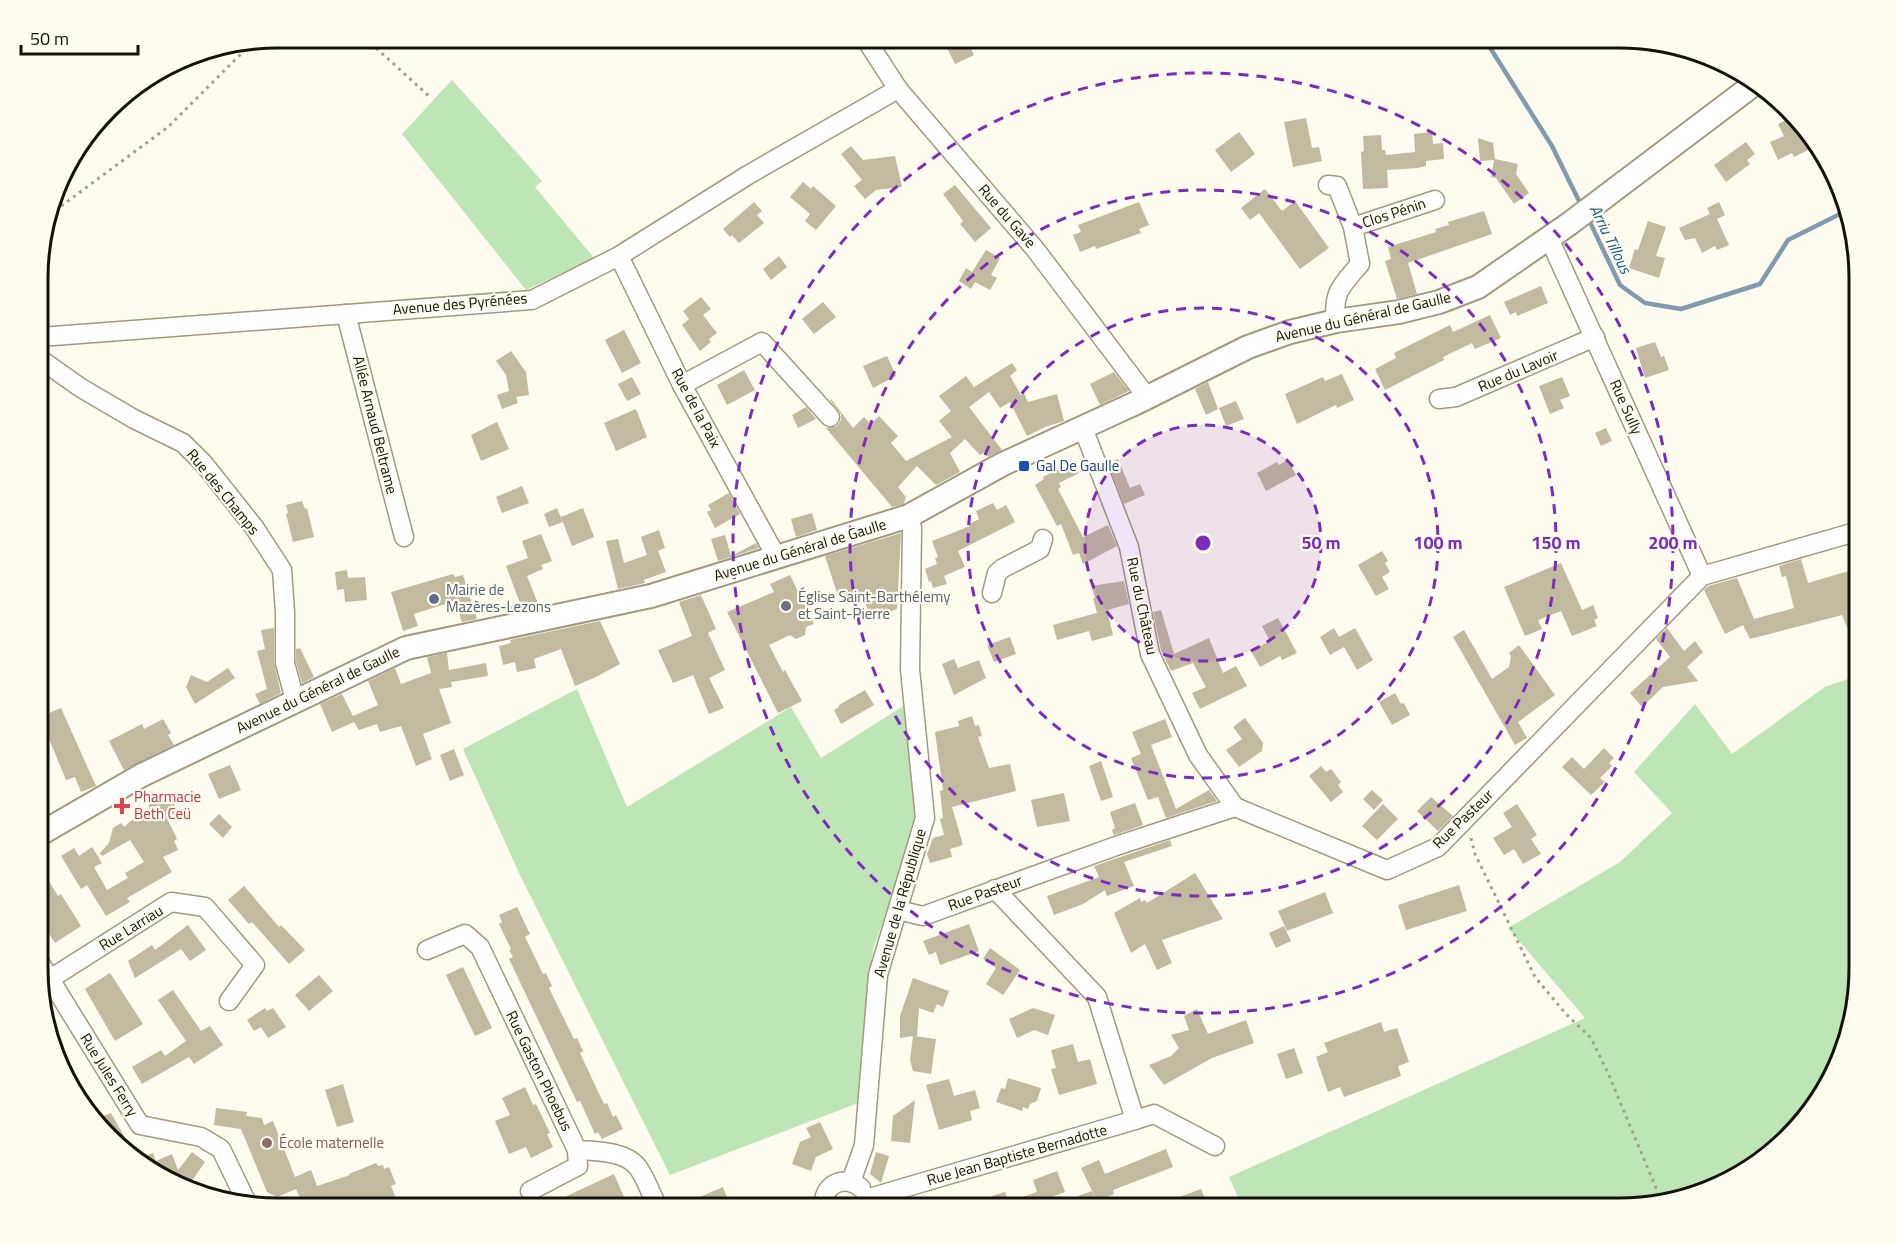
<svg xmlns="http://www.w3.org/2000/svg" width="1897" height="1246" font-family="'Titillium Web',sans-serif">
<rect width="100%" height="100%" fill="#fefbef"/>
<!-- green -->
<g fill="#bee5b6">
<polygon points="452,80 542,181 535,187 594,258 526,290 402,134"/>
<polygon points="1859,675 1859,983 1847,1045 1819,1102 1739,1176 1634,1208 1243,1208 1229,1177 1585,1018 1508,928 1620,862 1672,813 1634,772 1695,704 1732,754 1825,687"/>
<polygon points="577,689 627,807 791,707 821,758 908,703 922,817 873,949 861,1102 670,1175 519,873 463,749"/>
</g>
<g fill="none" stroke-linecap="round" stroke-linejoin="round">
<!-- stream -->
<g stroke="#819aaf" stroke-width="4.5">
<polyline points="1484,38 1552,146 1581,205"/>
<polyline points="1588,218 1620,285 1645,303 1681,309 1760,284 1788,240 1844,212"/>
</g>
</g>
<!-- building -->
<g fill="#c2ba9e">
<polygon points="942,38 966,38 974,55 955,64"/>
<polygon points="1306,118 1312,148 1319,147 1322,161 1293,167 1284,122"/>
<polygon points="1790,118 1795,124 1808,150 1794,157 1792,153 1778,160 1770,142 1784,136 1778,124"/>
<polygon points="1239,132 1255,154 1231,172 1215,150"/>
<polygon points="1432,132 1433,144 1443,143 1444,159 1426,161 1426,166 1417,168 1387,170 1388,188 1363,189 1361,152 1364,151 1363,136 1381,135 1382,150 1385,150 1386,155 1415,152 1414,134"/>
<polygon points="1478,138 1493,143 1495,159 1518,164 1516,174 1529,193 1514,204 1496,178 1491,177 1494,160 1480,161"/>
<polygon points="1746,142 1755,154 1747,160 1750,164 1726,182 1714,165"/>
<polygon points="851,146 863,160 895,156 902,187 876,190 865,199 854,186 862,180 841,154"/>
<polygon points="803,182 811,189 813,186 836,206 816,230 805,221 810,214 790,197"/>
<polygon points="955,185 991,228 975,242 960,224 963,221 943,194"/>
<polygon points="1265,189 1282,211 1295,201 1329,248 1300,269 1259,213 1250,220 1241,208"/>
<polygon points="754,202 762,211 757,215 764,223 739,243 732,235 730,237 723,229"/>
<polygon points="1139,202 1149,225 1139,229 1141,233 1096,249 1095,246 1080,252 1073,235 1081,232 1078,225"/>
<polygon points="1719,202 1725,215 1717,219 1729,245 1717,250 1715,246 1702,253 1695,238 1685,240 1679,228 1710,214 1707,208"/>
<polygon points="1484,211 1492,234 1408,263 1417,294 1397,299 1385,261 1391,259 1388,247 1436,232 1435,229 1449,225 1448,222"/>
<polygon points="1648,221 1666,227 1656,256 1665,258 1659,278 1629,268 1635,249 1638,250"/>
<polygon points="986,250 1000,258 991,275 997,278 990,290 975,282 971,289 959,281 966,268 972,272"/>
<polygon points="779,256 787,267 771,280 763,269"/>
<polygon points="1541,286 1548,303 1517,316 1516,312 1510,315 1504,302"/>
<polygon points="701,297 711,309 703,315 717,333 709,339 711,342 700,351 682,325 689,319 683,311"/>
<polygon points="823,302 836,317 814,334 802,319"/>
<polygon points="1490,315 1501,338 1475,349 1472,343 1443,357 1444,360 1385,390 1375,369 1396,358 1394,353 1450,325 1453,332"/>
<polygon points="624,330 641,363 622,373 605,340"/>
<polygon points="1655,342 1661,357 1664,356 1669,370 1645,378 1636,348"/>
<polygon points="511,351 526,372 529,395 516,397 518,403 502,409 497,395 509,391 506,375 496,361"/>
<polygon points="887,356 896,376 873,388 863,366"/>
<polygon points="1012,363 1017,370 1010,376 1021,395 1024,393 1028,402 1057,394 1064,421 1045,427 1027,436 1010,402 1000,408 989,392 969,407 1002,450 988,457 985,452 980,455 965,439 950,453 960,472 936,485 917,466 898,487 906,497 904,504 892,507 826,428 837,426 841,420 841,414 830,400 831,399 853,428 864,417 871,424 879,416 898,436 891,443 906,461 952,437 939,421 951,411 939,396 966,376 974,387"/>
<polygon points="744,370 755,390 727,405 717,385"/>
<polygon points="1114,372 1129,391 1100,405 1090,384"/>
<polygon points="1342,374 1354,400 1337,408 1336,405 1297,424 1285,394 1323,377 1325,381"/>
<polygon points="632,377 641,394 627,401 618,384"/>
<polygon points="1562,377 1570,396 1560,400 1564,408 1550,414 1539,386"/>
<polygon points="1208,382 1218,409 1206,415 1195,389"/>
<polygon points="1236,401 1244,419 1226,426 1219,408"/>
<polygon points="806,407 816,419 798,428 792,415"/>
<polygon points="636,409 647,437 616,451 604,423"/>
<polygon points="497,422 509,449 481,461 471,435"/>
<polygon points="1606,428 1612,441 1601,446 1595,433"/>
<polygon points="1118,459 1130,488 1140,484 1145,495 1124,504 1108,463"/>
<polygon points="1287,460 1296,475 1266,491 1257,473 1277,462 1279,465"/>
<polygon points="1073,462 1079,473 1059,483 1061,487 1058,489 1083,537 1108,525 1117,546 1083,564 1079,553 1073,555 1061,524 1057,526 1035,485 1044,479 1043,477"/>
<polygon points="522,486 529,503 502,513 496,497"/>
<polygon points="729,493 740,514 715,528 707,512 711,510 708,505"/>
<polygon points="302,501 305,509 307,508 314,537 293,542 286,514 288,513 286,505"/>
<polygon points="993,503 997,510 1006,505 1015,522 958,551 965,567 944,576 947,584 933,588 931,581 929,582 925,569 937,564 935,558 938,557 932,541 970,526 969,524 979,519 976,511"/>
<polygon points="557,508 563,522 549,527 544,514"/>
<polygon points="583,508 594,537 572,546 561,517"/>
<polygon points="812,513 817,530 796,537 791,519"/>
<polygon points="659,530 665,548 658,551 666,572 644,580 645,583 618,589 606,541 618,539 624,563 647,555 641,537"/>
<polygon points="901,533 897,609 870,618 864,598 848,603 845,594 838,596 825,556"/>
<polygon points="541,534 552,561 541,565 543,569 527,576 539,606 506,613 505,609 520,603 506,566 528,558 522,541"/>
<polygon points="725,535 731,556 756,543 759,548 718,561 711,539"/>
<polygon points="1382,551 1388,561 1385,563 1390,572 1382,577 1389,589 1376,596 1358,565"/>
<polygon points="1801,559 1808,583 1859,568 1859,656 1842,615 1750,639 1743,625 1725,634 1704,590 1708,586 1737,578 1754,619 1794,608 1786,576 1782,577 1779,566"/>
<polygon points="1561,563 1582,610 1593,605 1598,618 1594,620 1597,626 1572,636 1561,611 1538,620 1542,629 1525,636 1504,587"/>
<polygon points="347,570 348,578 365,577 367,600 345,602 344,589 337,590 335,572"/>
<polygon points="453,574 455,577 463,575 477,619 462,622 455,601 414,614 418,626 403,631 391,592"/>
<polygon points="790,575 814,624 806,627 805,635 796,639 790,635 769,645 783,672 785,670 802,701 778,713 727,612 774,592 770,584"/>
<polygon points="1124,581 1129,604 1097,613 1093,598 1095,598 1091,586"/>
<polygon points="701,595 716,629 708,633 725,670 709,678 724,708 709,714 693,675 673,683 658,650 692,636 679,602"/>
<polygon points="1107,610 1113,635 1092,641 1089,631 1057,640 1053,625"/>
<polygon points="1161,610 1174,654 1209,638 1223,673 1236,666 1247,686 1200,709 1192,693 1206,687 1193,663 1171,671 1161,650 1153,612"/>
<polygon points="1278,618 1297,653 1282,660 1280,656 1260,667 1251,651 1270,641 1262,626"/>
<polygon points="600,621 620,664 596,677 575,686 561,649 534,659 536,668 517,672 515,662 503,665 499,646 511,643 510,640"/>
<polygon points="274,628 274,663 281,693 260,704 255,694 267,689 257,651 265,649 261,630"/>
<polygon points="1334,628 1339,637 1355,628 1373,660 1357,670 1344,647 1330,655 1320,637"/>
<polygon points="1667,628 1684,651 1695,641 1703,652 1687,667 1698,681 1663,687 1642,707 1630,693 1670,657 1656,639"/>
<polygon points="1464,630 1492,679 1509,667 1511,656 1509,653 1519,645 1555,695 1518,722 1527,738 1515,745 1453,637"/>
<polygon points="1010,637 1016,654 994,662 987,645"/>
<polygon points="300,648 314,677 302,683 296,662 296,649"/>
<polygon points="447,653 449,670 486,663 488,676 451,682 452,687 439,689 451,723 423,734 432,759 416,766 401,726 380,732 377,724 359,730 354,722 332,732 320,704 342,694 353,716 378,705 368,681 395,668 401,684 431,673 427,657"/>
<polygon points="954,659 958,668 979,660 986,678 954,695 942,664"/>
<polygon points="228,668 235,678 195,704 186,687 191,675 207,682"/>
<polygon points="865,690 874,705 841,724 834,710 839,707 839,705"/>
<polygon points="1395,693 1401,704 1404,703 1410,715 1392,725 1379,702"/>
<polygon points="61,708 96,786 81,792 75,777 66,780 40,717"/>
<polygon points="972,716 975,726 979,725 982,736 978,737 989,768 1010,764 1016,791 952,807 963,845 950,849 952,857 930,863 927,854 933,838 944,835 940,819 943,818 940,791 943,790 935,732 959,726 958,721"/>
<polygon points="1245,718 1263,743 1262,751 1239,767 1226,750 1242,739 1233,727"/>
<polygon points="163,719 171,733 168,735 174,745 124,770 109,741 142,724 144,729"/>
<polygon points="1165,719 1172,737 1151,745 1176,809 1209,790 1217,801 1166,818 1158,797 1148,800 1131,758 1141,754 1132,732"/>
<polygon points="1604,748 1614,758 1609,763 1612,766 1600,778 1605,782 1591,795 1562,767 1572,757 1584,769"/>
<polygon points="454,749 464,775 450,781 440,755"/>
<polygon points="1101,761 1113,797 1101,801 1089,766"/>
<polygon points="230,765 241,790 219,799 208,774"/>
<polygon points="1321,766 1326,772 1331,769 1341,782 1338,785 1343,792 1331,802 1309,776"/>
<polygon points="1372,790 1383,800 1374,810 1363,799"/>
<polygon points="1064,793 1070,821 1037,827 1031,800"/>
<polygon points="167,794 178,811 165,819 167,818 177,839 174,841 178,850 163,857 172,872 127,898 130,902 106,916 87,885 81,889 61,856 74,848 79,856 92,847 102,863 94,867 107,890 128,878 125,873 144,862 130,840 102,856 100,853 109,843 113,828 121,823 124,827 132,820 156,819 148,805"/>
<polygon points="1431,797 1453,816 1438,831 1417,811"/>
<polygon points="1135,803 1143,825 1114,835 1112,830 1115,828 1110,812"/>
<polygon points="1383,804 1398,819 1377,840 1362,826"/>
<polygon points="1517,804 1537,835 1531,839 1541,854 1523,864 1514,849 1504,855 1493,838 1512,827 1503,813"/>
<polygon points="219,814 232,827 223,838 209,824"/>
<polygon points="1170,840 1172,846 1124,862 1134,886 1107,896 1105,890 1083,904 1054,915 1047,896 1099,877 1094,866"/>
<polygon points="40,867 58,896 61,894 81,926 55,943 40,920"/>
<polygon points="1195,873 1223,919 1162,940 1172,963 1157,970 1145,944 1131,953 1114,913 1140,898 1141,902 1145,900 1147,903"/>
<polygon points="1459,885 1467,911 1406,930 1398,905"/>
<polygon points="244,886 279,927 281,925 305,950 289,964 252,922 249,924 228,900"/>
<polygon points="1325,892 1333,913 1287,931 1278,911"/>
<polygon points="517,907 530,934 525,937 543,974 546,973 552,986 549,988 574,1039 577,1038 583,1051 580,1053 595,1085 604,1104 607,1103 613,1117 616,1115 623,1129 602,1139 598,1132 595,1134 580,1101 577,1102 509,959 513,957 509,950 511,949 499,924 502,922 499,915"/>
<polygon points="969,924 979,951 940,965 936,952 929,955 923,941"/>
<polygon points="188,925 206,950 190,961 181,949 135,978 128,961 152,945 155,950"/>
<polygon points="1284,926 1291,941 1276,948 1269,933"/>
<polygon points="990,948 1020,970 1003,995 986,984 996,968 983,959"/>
<polygon points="463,967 492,1028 475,1036 446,975"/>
<polygon points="110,973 143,1024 115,1041 85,989"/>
<polygon points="319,975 333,991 309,1011 295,995"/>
<polygon points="913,978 949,991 943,1007 937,1004 933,1013 919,1008 917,1036 914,1036 936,1039 931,1074 913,1071 910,1060 913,1036 900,1038 900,1016"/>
<polygon points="173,990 201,1031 210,1026 223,1045 194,1064 189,1057 142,1084 132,1067 161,1050 165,1056 186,1041 158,1000"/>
<polygon points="265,1008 267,1011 273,1008 286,1027 268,1038 261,1027 254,1031 247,1020"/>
<polygon points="1033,1008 1055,1015 1048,1035 1034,1030 1017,1038 1009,1019"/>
<polygon points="1197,1009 1208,1034 1246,1020 1254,1043 1212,1058 1164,1085 1149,1065 1171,1056 1179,1048 1171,1035 1189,1030 1184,1016"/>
<polygon points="1381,1022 1384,1032 1397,1028 1409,1062 1398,1066 1401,1076 1344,1097 1340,1087 1328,1092 1316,1057 1328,1052 1324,1043"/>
<polygon points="1073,1044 1078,1062 1090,1059 1097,1084 1059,1095 1051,1069 1056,1068 1051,1050"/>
<polygon points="1294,1048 1303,1073 1286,1079 1277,1054"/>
<polygon points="1008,1078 1041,1088 1037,1101 1030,1104 1028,1109 1023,1107 1022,1111 996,1102 1001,1088 1005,1089"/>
<polygon points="949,1079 954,1096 975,1090 980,1108 970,1111 972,1120 939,1130 926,1085"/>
<polygon points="343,1084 354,1122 337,1127 325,1090"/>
<polygon points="525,1087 533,1105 536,1104 550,1133 547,1134 553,1147 531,1158 526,1147 509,1154 495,1121 510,1115 502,1098"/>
<polygon points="915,1100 910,1143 891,1141 893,1116"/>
<polygon points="216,1108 247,1112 246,1116 262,1118 264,1125 273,1121 295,1177 311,1170 317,1186 350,1175 349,1174 376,1163 378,1166 383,1165 384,1169 389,1167 396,1184 391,1186 400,1208 304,1208 296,1189 277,1197 267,1192 241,1129 214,1125"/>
<polygon points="111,1113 129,1145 125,1147 98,1118"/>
<polygon points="820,1122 833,1149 816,1157 811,1171 792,1164 800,1142 811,1137 806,1128"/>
<polygon points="1166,1149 1173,1167 1113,1190 1114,1194 1097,1201 1081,1168 1099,1160 1105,1174"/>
<polygon points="192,1152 205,1162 186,1189 144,1168 137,1160 153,1153 156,1161 172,1154 178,1170"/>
<polygon points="876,1152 889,1156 881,1183 870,1174"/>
<polygon points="1057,1171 1065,1192 1049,1198 1053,1208 1023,1208 1020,1198 1037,1192 1033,1180"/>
<polygon points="614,1174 624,1197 602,1208 541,1208"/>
<polygon points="723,1187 728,1200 724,1202 727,1208 674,1208"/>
<polygon points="1201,1189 1209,1208 1152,1208 1152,1207"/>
<polygon points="1092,1191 1097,1202 1083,1208 1078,1196"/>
<polygon points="1005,1192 1011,1208 996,1208 992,1196"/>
</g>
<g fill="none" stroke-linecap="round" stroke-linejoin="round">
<defs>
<g id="minor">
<polyline points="865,38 898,89 1035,249 1147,397"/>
<path d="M1328,185L1337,186L1353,227L1360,264C1343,284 1332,292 1336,321"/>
<polyline points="1353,227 1435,200"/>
<polyline points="1549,238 1702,576"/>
<polyline points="619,256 682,385 777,558"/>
<polyline points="346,314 404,537"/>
<polyline points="40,337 532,300 619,256 748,175 898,89"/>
<polyline points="40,359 81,388 134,419 183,443 204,464 254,527 282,570 285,612 285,663 295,700"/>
<polyline points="682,385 762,342 830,417"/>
<polyline points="1439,399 1456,397 1595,337"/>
<polyline points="1083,428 1129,547 1150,654 1198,755 1235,807"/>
<polyline points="992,593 997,573 1003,568 1040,549 1043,539"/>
<polyline points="898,910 923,916 1116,846 1235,807 1387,870 1438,847 1702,576 1859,531"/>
<path d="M427,950L465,934L480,947L577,1150C596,1151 628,1151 639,1169C647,1181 652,1196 658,1208"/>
<polyline points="40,963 140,1125 201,1137 221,1149 247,1203"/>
<polyline points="50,979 171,902 205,907 255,965 229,1001"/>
<polyline points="1135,1120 1154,1114 1215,1146"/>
<polyline points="851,1182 864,1145 878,975 925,818 910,669 912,528 909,516"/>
<polyline points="530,1191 578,1166 577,1150"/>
<polyline points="866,1199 1135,1120 1097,997 995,889"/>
<path d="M824,1208C821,1186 843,1173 861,1188"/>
</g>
<polyline id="major" points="40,834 142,775 406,648 651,596 909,516 1003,464 1136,403 1248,347 1290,332 1336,321 1399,312 1439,302 1478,287 1569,224 1757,82"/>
</defs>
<!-- minor casing -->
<use href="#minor" stroke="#a2997e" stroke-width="21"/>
<!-- major casing -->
<use href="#major" stroke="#a2997e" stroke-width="26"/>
<!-- path -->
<g stroke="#a29f94" stroke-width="3" stroke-dasharray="3 4.5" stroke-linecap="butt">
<polyline points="365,38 430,97"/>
<polyline points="49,215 168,127 253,42"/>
<polyline points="1471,838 1475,854 1535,977 1566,1014 1591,1038 1608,1073 1661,1200"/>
</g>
<!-- minor -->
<use href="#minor" stroke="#fff" stroke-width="18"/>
<!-- major -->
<use href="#major" stroke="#fff" stroke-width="22"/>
</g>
<!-- distance rings -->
<circle cx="1203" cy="543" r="118" fill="#7b2cbf" fill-opacity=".12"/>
<g fill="none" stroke="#7b2cbf" stroke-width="3" stroke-dasharray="10 8">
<circle cx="1203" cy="543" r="118"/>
<circle cx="1203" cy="543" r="235"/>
<circle cx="1203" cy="543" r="353"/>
<circle cx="1203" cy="543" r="470"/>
</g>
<!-- markers -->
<rect fill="#1a4fb4" stroke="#fefbef" stroke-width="2" x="1018" y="460" width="12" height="12" rx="3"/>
<circle fill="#5c6f8a" stroke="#fefbef" stroke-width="2" cx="434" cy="599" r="6"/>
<circle fill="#6b7280" stroke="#fefbef" stroke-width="2" cx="786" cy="606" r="6"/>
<path fill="#e0444e" stroke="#fefbef" stroke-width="2" d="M119 797h6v6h6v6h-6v6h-6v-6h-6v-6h6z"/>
<circle fill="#8d6e63" stroke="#fefbef" stroke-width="2" cx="267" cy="1143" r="6"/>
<g text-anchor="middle" stroke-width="4.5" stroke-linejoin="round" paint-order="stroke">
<!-- street labels -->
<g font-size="15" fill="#151208" stroke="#fefbef">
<text transform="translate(1394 213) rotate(-18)" y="5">Clos Pénin</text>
<text transform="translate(1007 216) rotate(49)" y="5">Rue du Gave</text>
<text transform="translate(460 304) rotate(-5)" y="5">Avenue des Pyrénées</text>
<text transform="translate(1363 317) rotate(-13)" y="5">Avenue du Général de Gaulle</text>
<text transform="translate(1518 371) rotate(-23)" y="5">Rue du Lavoir</text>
<text transform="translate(1626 407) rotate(66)" y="5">Rue Sully</text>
<text transform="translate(696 408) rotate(62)" y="5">Rue de la Paix</text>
<text transform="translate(375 425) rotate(76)" y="5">Allée Arnaud Beltrame</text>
<text transform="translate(223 492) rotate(51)" y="5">Rue des Champs</text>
<text transform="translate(800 550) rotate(-17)" y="5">Avenue du Général de Gaulle</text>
<text transform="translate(1142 606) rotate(78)" y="5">Rue du Château</text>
<text transform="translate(318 690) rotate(-26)" y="5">Avenue du Général de Gaulle</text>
<text transform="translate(1463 819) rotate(-44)" y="5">Rue Pasteur</text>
<text transform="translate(985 893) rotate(-20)" y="5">Rue Pasteur</text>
<text transform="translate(900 903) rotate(-74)" y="5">Avenue de la République</text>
<text transform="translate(131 928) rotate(-32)" y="5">Rue Larriau</text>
<text transform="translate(539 1071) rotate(64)" y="5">Rue Gaston Phoebus</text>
<text transform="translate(109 1075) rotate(58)" y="5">Rue Jules Ferry</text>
<text transform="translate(1017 1155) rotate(-16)" y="5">Rue Jean Baptiste Bernadotte</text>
</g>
<!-- transit labels -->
<g font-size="15" fill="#164399" stroke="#fefbef" text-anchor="start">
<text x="1036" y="471">Gal De Gaulle</text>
</g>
<!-- service labels -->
<g font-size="15" fill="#4e5e75" stroke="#fefbef" text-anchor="start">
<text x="446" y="595">Mairie de<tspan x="446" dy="17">Mazères-Lezons</tspan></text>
</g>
<!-- worship labels -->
<g font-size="15" fill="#5b616d" stroke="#fefbef" text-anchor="start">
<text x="798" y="602">Église Saint-Barthélemy<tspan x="798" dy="17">et Saint-Pierre</tspan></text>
</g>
<!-- health labels -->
<g font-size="15" fill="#be3a42" stroke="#fefbef" text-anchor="start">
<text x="134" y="802">Pharmacie<tspan x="134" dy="17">Beth Ceü</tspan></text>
</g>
<!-- education labels -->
<g font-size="15" fill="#785e54" stroke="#fefbef" text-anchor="start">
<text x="279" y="1148">École maternelle</text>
</g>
<!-- water labels -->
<g font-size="16" font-style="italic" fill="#125a8e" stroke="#fefbef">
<text transform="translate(1611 239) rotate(64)" y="6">Arriu Tillous</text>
</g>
</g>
<!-- crop -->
<path d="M0 0H1897V1246H0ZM278 48H1619A230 230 0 0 1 1849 278V968A230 230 0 0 1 1619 1198H278A230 230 0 0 1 48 968V278A230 230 0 0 1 278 48Z" fill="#fefbef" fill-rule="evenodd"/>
<path fill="none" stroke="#151208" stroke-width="3" d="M278 48H1619A230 230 0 0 1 1849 278V968A230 230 0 0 1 1619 1198H278A230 230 0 0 1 48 968V278A230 230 0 0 1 278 48Z"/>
<circle cx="1203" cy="543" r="9" fill="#7b2cbf" stroke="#fefbef" stroke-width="3"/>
<g font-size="18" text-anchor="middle" font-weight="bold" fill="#7b2cbf" stroke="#fefbef" stroke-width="4.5" stroke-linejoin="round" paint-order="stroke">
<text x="1321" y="549">50 m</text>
<text x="1438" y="549">100 m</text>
<text x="1556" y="549">150 m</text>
<text x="1673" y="549">200 m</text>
</g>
<!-- scale -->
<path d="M21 45v9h117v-9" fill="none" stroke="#151208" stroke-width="3"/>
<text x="30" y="45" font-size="18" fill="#151208" stroke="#fefbef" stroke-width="4.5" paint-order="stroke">50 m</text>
</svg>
